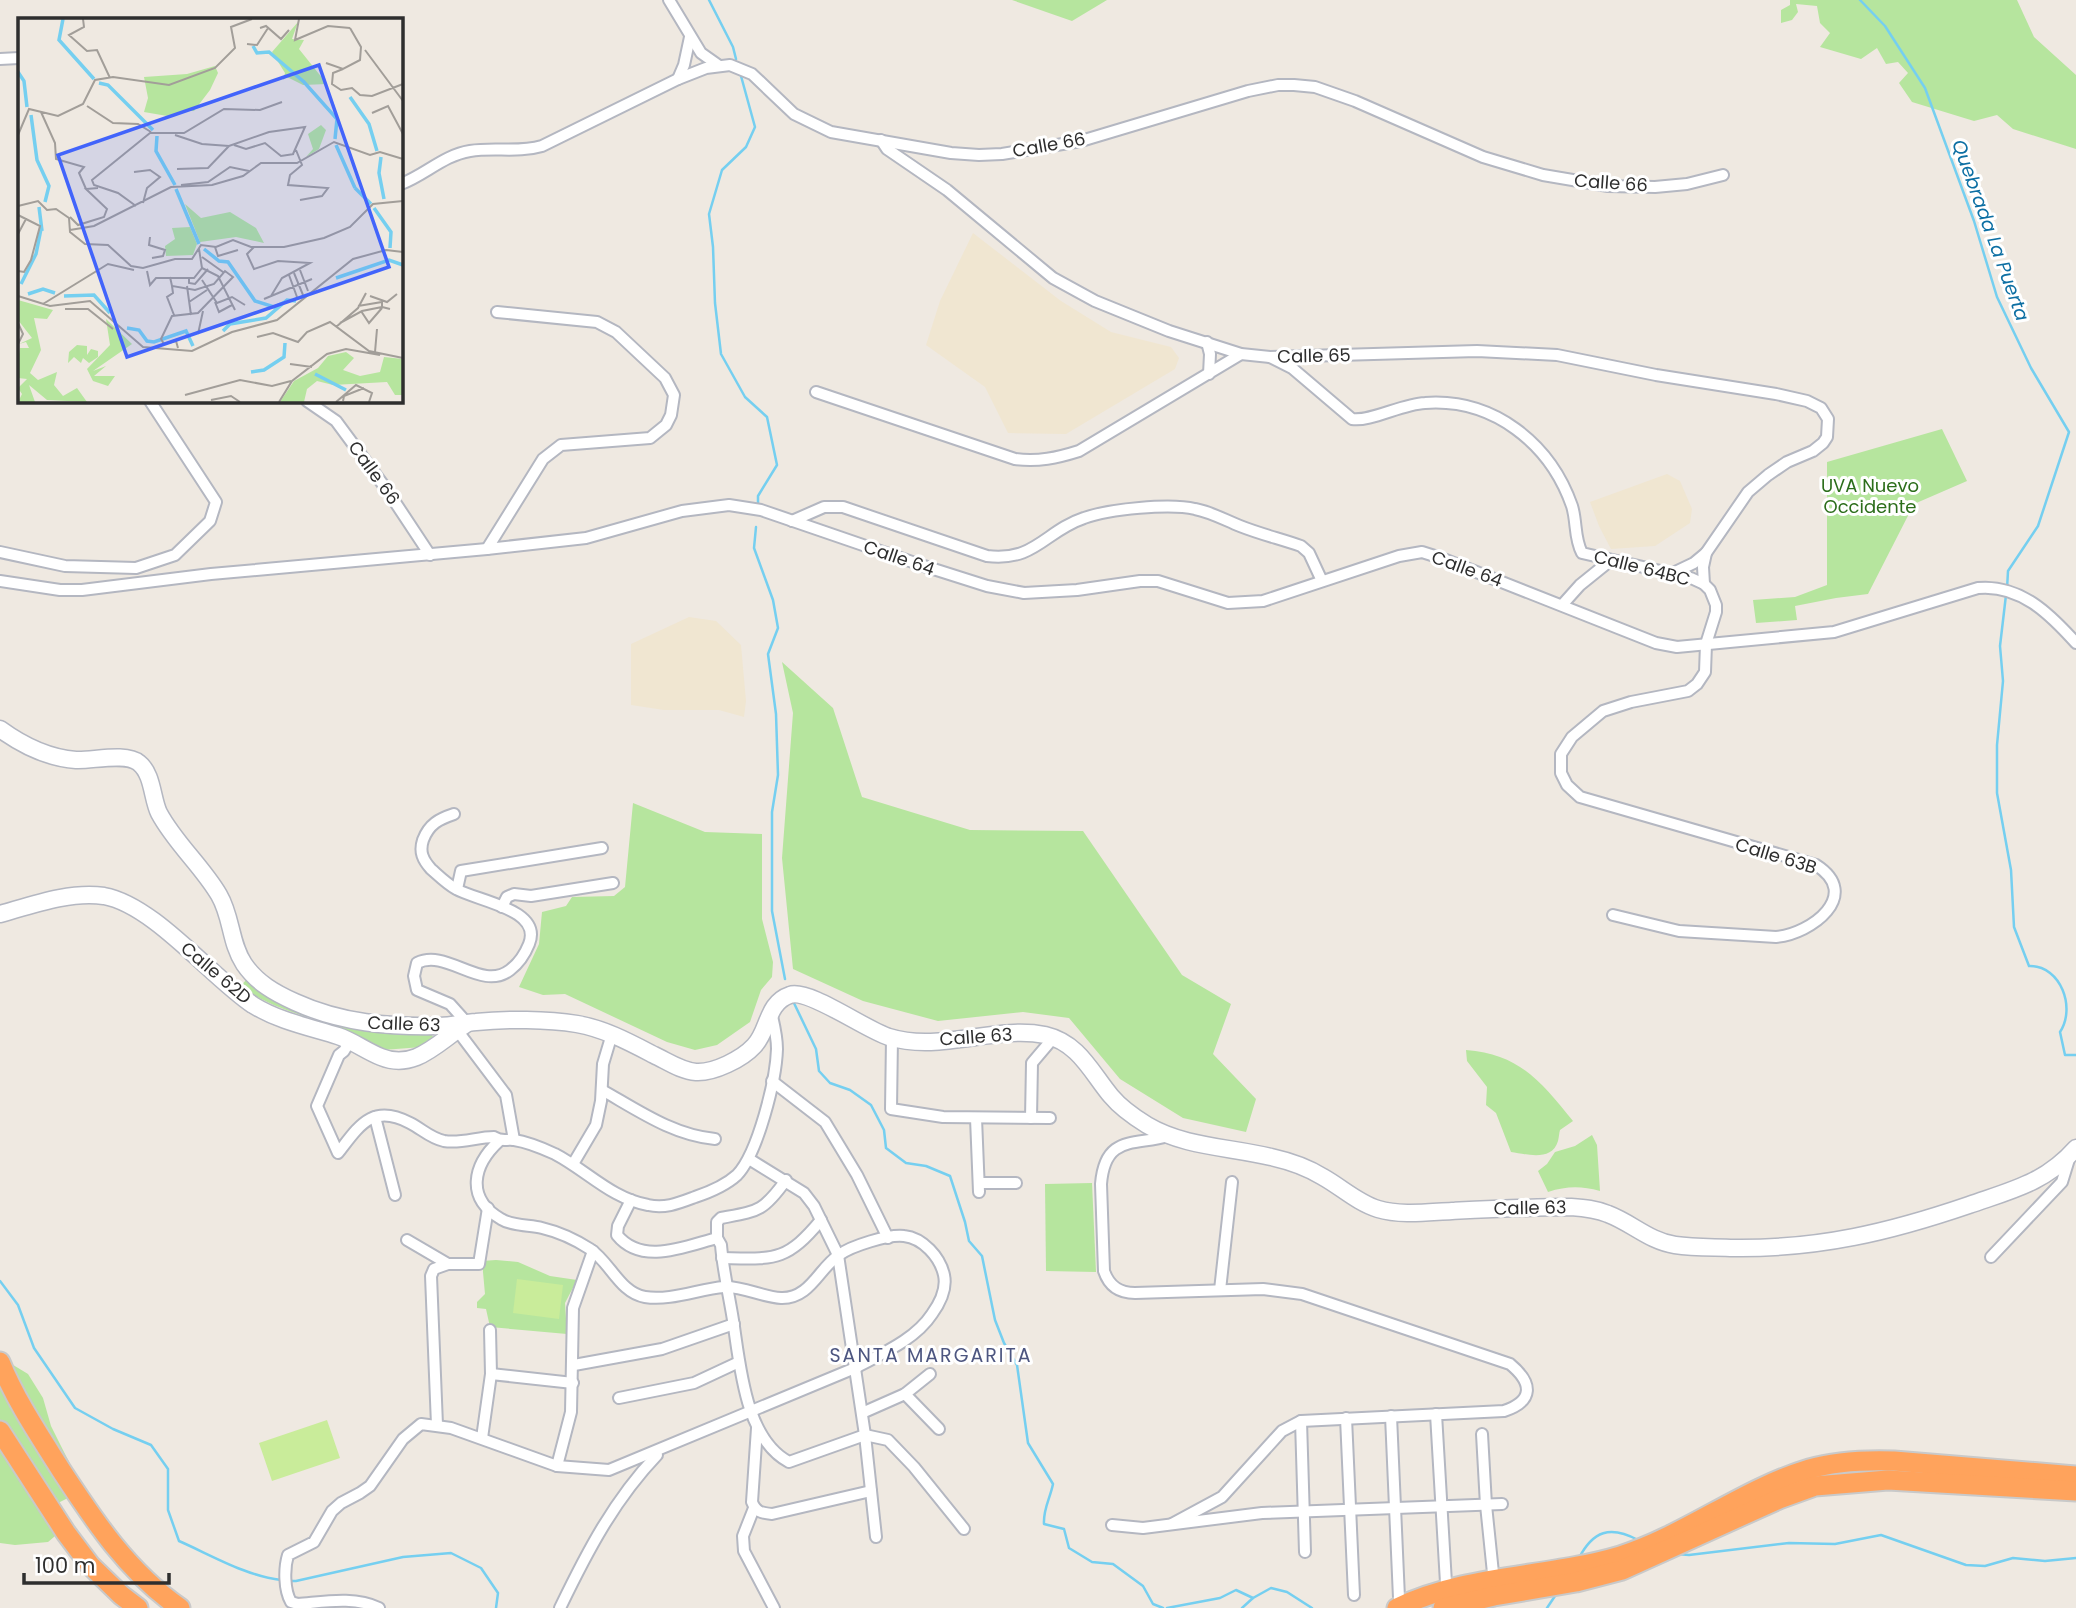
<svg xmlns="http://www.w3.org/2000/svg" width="2076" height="1608" font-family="Poppins,sans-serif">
<rect width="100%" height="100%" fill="#efe9e1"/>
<!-- education -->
<g fill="#f0e6d1">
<polygon points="973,233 1061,301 1111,332 1171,347 1179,358 1175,369 1066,434 1008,433 985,387 926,345 940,301"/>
<polygon points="1667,474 1680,481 1692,509 1690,523 1655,546 1611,549 1599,526 1590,502"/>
<polygon points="689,617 716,621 741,645 746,701 744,717 719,710 664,710 631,705 631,644"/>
</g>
<!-- green -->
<g fill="#b6e59e">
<polygon points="1012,0 1107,0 1072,21"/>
<polygon points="1790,0 2017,0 2034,37 2076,75 2076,149 2013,129 1997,115 1974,121 1912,102 1899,83 1908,73 1898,62 1886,64 1877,48 1861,59 1820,47 1830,33 1820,23 1817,6 1796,4 1798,12 1792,20 1781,23 1781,10 1790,5"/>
<polygon points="1942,429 1967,481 1914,504 1868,594 1836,598 1795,606 1797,620 1756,623 1753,600 1795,597 1827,585 1827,462"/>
<polygon points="782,662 833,708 862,797 970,830 1083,831 1182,975 1231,1004 1213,1054 1256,1099 1246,1132 1183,1118 1120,1079 1069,1018 1023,1012 938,1021 863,1001 793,969 782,858 793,713"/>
<polygon points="633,803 705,832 762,834 762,919 773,962 772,977 761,990 750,1022 717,1045 695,1050 667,1042 565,994 543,995 519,987 539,944 542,912 566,906 572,897 614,896 625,887"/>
<path d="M246,980L259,990L313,1015L315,1019C288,1012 264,1002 240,987Z"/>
<polygon points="321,1016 430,1033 434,1038 422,1047 383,1050 317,1020"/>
<path d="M1466,1050C1520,1054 1541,1082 1573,1121L1560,1130C1559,1133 1559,1137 1558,1141C1552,1162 1526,1154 1511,1152L1496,1113L1486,1105L1487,1087L1467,1061Z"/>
<path d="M1592,1135L1597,1145L1600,1191C1581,1186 1567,1186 1548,1192L1538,1171L1547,1164L1555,1152L1575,1146Z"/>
<polygon points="1092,1183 1096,1272 1046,1271 1045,1184"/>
<polygon points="496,1260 518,1262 550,1276 577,1280 565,1303 567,1334 490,1327 486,1309 477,1308 477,1302 485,1294 482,1261"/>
<polygon points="0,1357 28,1374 43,1398 51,1426 78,1480 74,1495 52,1506 67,1526 48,1542 15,1545 0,1543"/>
</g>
<!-- pitch -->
<g fill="#c9ec9a">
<polygon points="517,1279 563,1285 559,1319 513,1313"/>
<polygon points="327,1420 340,1458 272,1481 259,1443"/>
</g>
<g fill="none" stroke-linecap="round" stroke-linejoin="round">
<!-- stream -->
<g stroke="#75cff0" stroke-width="2.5">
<polyline points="709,0 733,47 736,59"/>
<polyline points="1860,0 1885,26 1925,88 1974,221 1997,297 2031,368 2069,432 2038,526 2008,571 2007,589"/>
<polyline points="741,76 755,127 746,147 722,170 709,214 713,247 715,303 721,354 745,397 767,417 777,465 758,496 758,507"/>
<polyline points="756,527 754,548 773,600 778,628 768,654 776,714 778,775 772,812 772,911 785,979"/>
<polyline points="2006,595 2000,646 2003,681 1997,745 1997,793 2011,870 2014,927 2029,966"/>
<path d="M2030,966C2061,966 2076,1008 2060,1032L2065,1055H2076"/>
<path d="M793,1001L816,1049L819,1071L830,1083L850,1090L871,1105L884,1130L886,1148L906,1163L926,1166L950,1176L965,1222L969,1241L982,1256L995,1320L1004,1343L1017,1365L1028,1443L1053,1484C1050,1499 1043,1509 1044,1524L1064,1529L1069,1548L1092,1562L1113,1564L1143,1586L1153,1604L1163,1608"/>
<path d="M0,1281L18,1305L34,1348L75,1408L113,1429L151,1445L168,1469V1510L179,1541C211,1555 246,1576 281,1580"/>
<polyline points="1677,1554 1689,1555 1789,1543 1835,1544 1881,1535 1966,1565 1985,1566 2013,1558 2045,1561 2076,1558"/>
<path d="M1579,1558C1593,1531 1610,1525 1638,1540"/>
<polyline points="288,1581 296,1581 403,1557 451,1553 481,1568 498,1593 496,1608"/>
<polyline points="1167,1608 1220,1598 1236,1590 1253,1598"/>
<polyline points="1242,1608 1253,1598 1271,1588 1287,1592 1312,1608"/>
<polyline points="1547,1608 1557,1593"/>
</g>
<defs>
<g id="street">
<polyline points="669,0 701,53 718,65"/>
<polyline points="0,59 19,58"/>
<polyline points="678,79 684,65 690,37"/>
<polyline points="881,140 887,149 947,190 1053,278 1095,301 1169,331 1241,354 1270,357 1477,351 1557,355 1656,375 1776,394 1807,401 1821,408 1828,419 1827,437 1823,443 1813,451 1787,462 1768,475 1748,492 1706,553 1694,563 1673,573"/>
<path d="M401,184C425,175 444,155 470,151C494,147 518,153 542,146L678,79L706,68L730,65L752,74L794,114L831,132L951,153L979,155L1002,154L1081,141L1248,91L1278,85H1294L1315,87L1355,101L1483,157L1543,175L1608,186L1655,187L1687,184L1723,175"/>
<polyline points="1207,342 1210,354 1209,374"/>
<path d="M1270,357L1292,368L1352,419C1370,422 1402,404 1425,403C1493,398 1550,443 1572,506C1577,522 1574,538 1582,553L1691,578L1704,584L1710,590L1716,605V612L1706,644L1705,672L1697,684L1688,691L1631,702L1603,711L1572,737L1561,754V773L1567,785L1580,797L1816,865C1863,895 1811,934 1776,937L1679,931L1613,915"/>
<path d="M816,392L1015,459C1038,462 1057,458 1079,451L1241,354"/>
<polyline points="307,401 336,421 387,490 430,555"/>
<path d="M792,521L824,507H843L987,556C1035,562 1045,531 1084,518C1109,509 1170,503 1195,509C1211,512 1225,520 1240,526C1260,534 1281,539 1301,546L1309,553L1322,581"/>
<polyline points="487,549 543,459 561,445 650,438 666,425 671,415 674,395 665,378 616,332 597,322 497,312"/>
<polyline points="0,552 65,566 136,568 175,555 210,521 216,502 150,401"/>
<path d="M0,581L60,590H82L211,574L487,549L586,538L682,511L729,505L761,510L924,566L987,586L1024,593L1077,590L1140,581H1158L1228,603L1263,601L1399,556L1422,552L1441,558L1656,643L1677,647L1834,632L1978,588C2020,584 2050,614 2076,643"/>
<polyline points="1704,584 1703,567 1706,553"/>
<polyline points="1563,604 1580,585 1611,560"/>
<path d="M454,814C439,819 429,824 423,840C419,852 423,860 431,869C439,876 447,884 456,889C477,901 543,909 529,944C525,954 518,964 510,970C481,992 447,948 417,963L414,976L417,990L450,1004L467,1023"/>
<polyline points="457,889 461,871 602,848"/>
<polyline points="502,907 507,897 514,894 531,896 613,883"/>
<polyline points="457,1030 506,1095 514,1140"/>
<polyline points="892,1038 891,1109 943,1117 1050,1118"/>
<path d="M350,1041L344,1051L339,1055L317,1106L338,1153C359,1126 372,1103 410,1123C422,1129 430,1138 444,1141C461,1144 477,1137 494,1137C501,1142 506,1139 514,1140C528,1142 542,1148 555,1154C586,1170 612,1199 648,1205C665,1209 679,1203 695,1197C710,1192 725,1186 737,1175C758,1153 776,1080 777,1049C777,1037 774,1024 771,1012"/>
<polyline points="772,1081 825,1122 857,1175 888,1238"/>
<path d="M602,1090C639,1111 673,1135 715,1139"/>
<polyline points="375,1117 395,1195"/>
<polyline points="976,1118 979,1192"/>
<polyline points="1031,1118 1032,1063 1054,1037"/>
<path d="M1168,1136C1135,1146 1105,1134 1101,1184L1104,1271C1109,1286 1119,1293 1135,1293L1263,1289L1302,1294L1510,1364C1533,1383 1534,1401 1504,1411L1301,1421L1282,1431L1222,1497L1172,1524"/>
<polyline points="749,1159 804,1193 814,1206 838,1255 865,1435 876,1537"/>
<polyline points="573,1164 596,1125 601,1101 603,1064 612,1034"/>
<path d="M786,1180C763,1212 758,1211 721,1218L717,1222V1238L721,1245C723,1270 729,1295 733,1320C740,1365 745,1439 789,1462L865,1435L888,1440L914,1467L964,1529"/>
<polyline points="979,1183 1016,1183"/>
<path d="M631,1200L618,1226L617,1235C642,1266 686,1246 717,1238"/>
<polyline points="407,1240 448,1264"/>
<polyline points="1991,1257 2062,1182 2070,1156"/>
<path d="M722,1258C775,1259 786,1262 821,1220"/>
<polyline points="1220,1290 1232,1182"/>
<polyline points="574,1365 662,1349 734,1324"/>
<polyline points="491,1374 573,1383"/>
<polyline points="905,1394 939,1429"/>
<polyline points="619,1398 694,1383 739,1362"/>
<polyline points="862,1413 905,1394 930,1374"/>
<polyline points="1436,1414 1446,1583"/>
<polyline points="1391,1416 1399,1598"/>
<polyline points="1346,1418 1354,1595"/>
<polyline points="1301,1421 1305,1552"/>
<polyline points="437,1425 431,1276 434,1269 448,1264 479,1264 488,1208"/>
<path d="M757,1428L752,1502C756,1512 761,1513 772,1514L871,1491"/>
<polyline points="1482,1434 1486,1505 1493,1573"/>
<polyline points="482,1438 491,1374 490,1330"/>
<polyline points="557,1466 571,1412 573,1308 593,1251"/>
<polyline points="754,1508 743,1536 744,1551 774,1608"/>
<polyline points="1112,1525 1143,1528 1262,1513 1502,1504"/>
<path d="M379,1608C354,1596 324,1602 298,1604L291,1602C284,1590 284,1568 288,1555L314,1542L332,1511L341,1503L360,1493L370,1486L403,1439L421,1424L451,1428L557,1466L609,1470L855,1368C881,1354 915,1340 932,1314C940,1303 947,1289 944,1275C940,1257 923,1238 904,1236C889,1234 851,1246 839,1255C819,1268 810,1299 781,1298C762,1297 743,1286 724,1287C699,1289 671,1301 645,1297C620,1293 610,1262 590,1249C576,1240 559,1232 542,1228C530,1225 512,1226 501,1219C465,1198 473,1165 499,1141"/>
<path d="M560,1608C587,1552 614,1500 657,1455"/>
</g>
<g id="secondary">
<path d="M0,729C22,745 48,758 76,760C92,761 126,752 139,763C153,774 152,799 159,813C175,843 202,866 219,895C232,917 230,943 244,964C257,983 275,993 295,1002C341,1023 389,1027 439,1026C451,1026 463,1023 476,1022C506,1019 547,1019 577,1024C605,1029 629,1042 654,1055C667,1061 681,1071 696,1072C714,1073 742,1059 754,1046C769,1031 766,1003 790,995C808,988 866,1030 889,1037C940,1053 995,1025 1045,1035C1079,1043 1091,1072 1111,1096C1121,1108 1134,1117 1147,1125C1184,1147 1230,1147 1271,1157C1289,1161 1307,1167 1323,1177C1341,1187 1358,1203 1378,1209C1401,1216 1429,1212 1452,1211C1492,1209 1531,1207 1571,1207C1584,1208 1596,1209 1608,1214C1632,1223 1649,1241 1675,1245C1695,1248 1715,1247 1734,1248C1819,1249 1890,1232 1969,1205C2012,1190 2045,1183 2076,1148"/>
<path d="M0,914C32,905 70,891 104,896C154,905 211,977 253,1005C279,1021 309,1027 338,1036C353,1041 366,1051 381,1057C415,1071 438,1042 465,1025"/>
</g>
<g id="highway">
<path d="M0,1362C16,1401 39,1435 61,1470C95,1522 128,1572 180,1608"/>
<polyline points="0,1431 66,1533 90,1565 121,1595 138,1608"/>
<path d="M1397,1608C1467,1574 1546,1578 1620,1556C1686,1535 1743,1489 1809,1469C1837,1461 1865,1460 1894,1461L2076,1476"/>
<polyline points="1443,1608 1494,1596 1576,1582 1622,1570 1779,1499 1815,1486 1888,1480 2076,1491"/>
</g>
</defs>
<!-- street casing -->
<use href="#street" stroke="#b4b7c1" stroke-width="14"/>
<!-- secondary casing -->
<use href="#secondary" stroke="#b4b7c1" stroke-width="19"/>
<!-- highway casing -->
<use href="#highway" stroke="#c9c9c9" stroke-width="23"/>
<!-- street -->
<use href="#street" stroke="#fff" stroke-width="10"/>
<!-- secondary -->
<use href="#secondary" stroke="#fff" stroke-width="16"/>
<!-- highway -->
<use href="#highway" stroke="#ffa35c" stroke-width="19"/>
</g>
<g text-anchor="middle" stroke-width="6" stroke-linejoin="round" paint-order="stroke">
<!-- street labels -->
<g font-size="18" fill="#2e2e2e" stroke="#fff">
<text transform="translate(1049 145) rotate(-10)" y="6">Calle 66</text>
<text transform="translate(1611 183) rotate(4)" y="6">Calle 66</text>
<text transform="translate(1314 356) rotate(-1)" y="6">Calle 65</text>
<text transform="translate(374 473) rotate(54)" y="6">Calle 66</text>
<text transform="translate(899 558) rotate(19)" y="6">Calle 64</text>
<text transform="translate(1642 568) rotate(14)" y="6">Calle 64BC</text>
<text transform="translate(1467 569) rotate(20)" y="6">Calle 64</text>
<text transform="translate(1776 856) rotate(17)" y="6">Calle 63B</text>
<text transform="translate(216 973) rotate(40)" y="6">Calle 62D</text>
<text transform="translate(404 1024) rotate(2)" y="6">Calle 63</text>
<text transform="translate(976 1037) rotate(-4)" y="6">Calle 63</text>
<text transform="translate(1530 1208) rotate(-1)" y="6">Calle 63</text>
</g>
<!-- park labels -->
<g font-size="18" fill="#2c6e1b" stroke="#fff">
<text x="1870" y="492">UVA Nuevo<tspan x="1870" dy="21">Occidente</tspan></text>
</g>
<!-- water labels -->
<g font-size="19" font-style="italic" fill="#0d6fa3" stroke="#fff">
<text transform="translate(1991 230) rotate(70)" y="7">Quebrada La Puerta</text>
</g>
<!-- neighbourhood labels -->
<g font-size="19" letter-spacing="2" fill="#4d5680" stroke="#fff">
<text x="931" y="1362">SANTA MARGARITA</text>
</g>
</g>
<!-- overview -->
<g transform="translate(18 18)">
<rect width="385" height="385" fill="#efe9e1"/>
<path d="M280,4L274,21L286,22L281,31L309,66L285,67L269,59L265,62L267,55L254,34ZM197,48L200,55L192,72L176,93H163L155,99L126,94L130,80L126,59L169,56ZM303,107L308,112L301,131L288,139L295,131L290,116ZM167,186L183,200L212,194L238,210L246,225L218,219L182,224ZM172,209L179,226L175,237L148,238L147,228L157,221L154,210ZM0,282L35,292L29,301L16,300L23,332L12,355L20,362L39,354L36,367L45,378L59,370L69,384L29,382L11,367L17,384H0L4,376L0,370L9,361L0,360L1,336L2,330H11L8,324L1,326L14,320L0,302ZM88,301L114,326L75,353L88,348L76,358H97L90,368L75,363L69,351L92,327ZM59,327L69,328V337L73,331L80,333V339L71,345L65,340L63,345L56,339L50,345L51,334ZM328,334L336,340L325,352L342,358L362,354L366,339L385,341V377H377L369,364L315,367L299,363L289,371L286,384H262L276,363L300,350L310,338Z" fill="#b6e59e"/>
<path fill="none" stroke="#75cff0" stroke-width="3.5" d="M45,1L41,22L76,61M235,28L239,35L251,34L286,64L319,101L317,121M0,54L6,63L9,89M81,65L90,67L135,112M332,79L351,106L359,133M13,97L19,142L31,168L27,184M139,118L138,133L157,167M318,127L337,170M363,139L361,155L366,181M337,170L353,186M158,171L181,226M21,189L24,213M356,190L373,214L372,230M186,231L201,243L210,244L237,283L256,289L267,284M318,260L371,242L385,247M3,266L18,236L23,211M10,276L25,271L37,275M46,278L76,277L92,295M109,310L121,312L129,323L136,324L168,313L175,328M205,313L212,306L248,300L269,282L278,283M233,354L246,352L266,339L267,325M297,356L328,372"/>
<path fill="none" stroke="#a29e99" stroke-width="2" d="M65,1L66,9L51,17L69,33L79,32L92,60M281,1L277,22L310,8L332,10M242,10L248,8L263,21L271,12M229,26L239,27L250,10M347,32L385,83M308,45L325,51L342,42L343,29L332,10M325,51L315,55L314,66L323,72L334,70L342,77L354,78L385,66M69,88L95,105L120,106L133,114M23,94L37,125L38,141L66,149L61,155L68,171M354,95L370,88L385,116M0,117L11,91L40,98L65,86L77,62L95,59L151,67L197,50L217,30L213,9L234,1M157,117L184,126L211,128L251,114L287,109L275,136M216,127L228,131L247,125L263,138L276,136M278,132L284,147L272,157L270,167L310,170L304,178L282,182M159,151L190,150L211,128M116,154L132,152L142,159L129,170L125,185M163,167L190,164L212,149L231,153M0,188L20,183L29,192L38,191L51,200L52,214L67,226L90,227L113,248L125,250L157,241H174L183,227L198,229L215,222L233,229H266L306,220L332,209L355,186L385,183M118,188L100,175L76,167L74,162L132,115H166L206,91L242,92L264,84M0,197L8,201L0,216M52,199L60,207L86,199L89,191L68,171L80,170M52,212L76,208L153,169L194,167L225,158L243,145H279L316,124L352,137L362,134L385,141M132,219L131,227L147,232L145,238L134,240M197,229L200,238L220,232M236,229L229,236L236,251L260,243L292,245L264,260L253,278M184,239L205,254M184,250L200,258L217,292M282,252L290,273M0,253L6,254L13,242L22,208L8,201M129,253L132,267L138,260H176L184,250L181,231M276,255L285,277M271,257L279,279M152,259L154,268L177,272L196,266L207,253L215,259L180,295L154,298L143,321L146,326L158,323L160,330M171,261V265L177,266L190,251M184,262L199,285L214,279L227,287M154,268L155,275L149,279L156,297M169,268L173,297M0,278L32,288L72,283L125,329L174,333L214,314L259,302L335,241L368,232L385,234M352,278L369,284L379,276M246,281L294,261M171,284L189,272M197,284L201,294L214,287M25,286L90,246L116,252M340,288L364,284V289L372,291M47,291H70L95,311M343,293L351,305L364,290M0,305L5,316L0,326M322,305L344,293L364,289M318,309L340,290L348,275M180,316L185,293M239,319L255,315L280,324L289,314L312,304L351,333L385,340M357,334L359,311M272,346L294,349M167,377L222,362L254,368L273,363M193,382L213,378L222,384M325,383L326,378L346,370M261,384L274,363L309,336L328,331L362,337M318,384L338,367L354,375L351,384"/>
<path fill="#4264fb" fill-opacity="0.15" stroke="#4264fb" stroke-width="3.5" d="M301,47L371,249L109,339L40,137Z"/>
<rect width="385" height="385" fill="none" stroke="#2e2e2e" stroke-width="3.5"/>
</g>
<!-- scale -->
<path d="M24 1573v10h145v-10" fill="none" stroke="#2e2e2e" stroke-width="3.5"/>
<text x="35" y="1573" font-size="21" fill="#2e2e2e" stroke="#ffffff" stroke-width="5" paint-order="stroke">100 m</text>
</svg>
